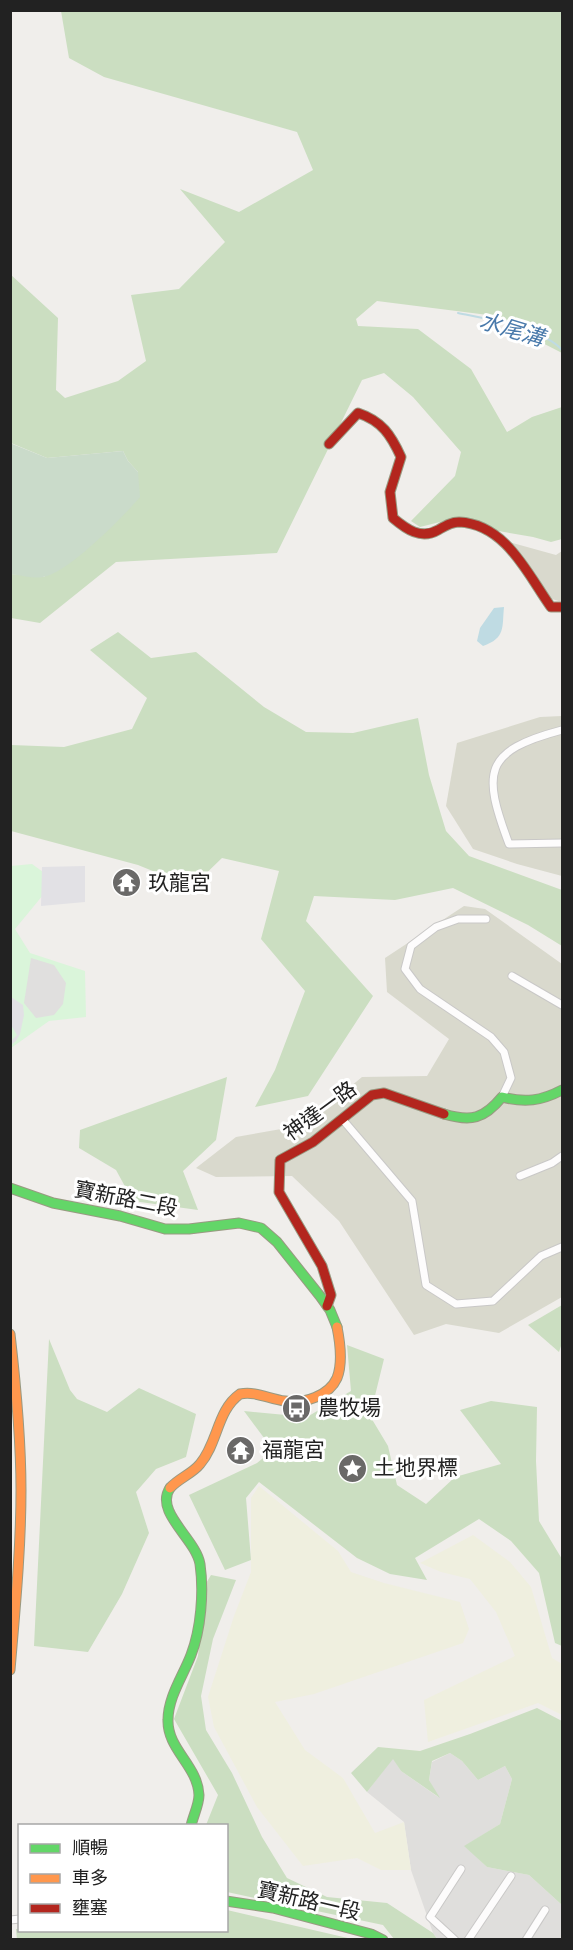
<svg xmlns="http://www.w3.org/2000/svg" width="573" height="1950" font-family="Quicksand,'Noto Sans TC',sans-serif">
<rect width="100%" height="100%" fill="#f0eeeb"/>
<!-- residential -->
<polygon fill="#dfdedc" points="450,1753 462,1761 478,1780 505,1766 512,1779 500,1824 465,1846 487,1867 529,1875 562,1905 562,1939 437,1939 433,1933 411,1870 404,1822 367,1792 393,1758 401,1771 438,1797 429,1780 432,1762"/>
<!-- construction -->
<g fill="#d9d9cd">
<polygon points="509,542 556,555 562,551 562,602 538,595"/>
<polygon points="562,716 562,876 517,864 473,849 446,806 457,743 540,717"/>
<polygon points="464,906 485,909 562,964 562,1297 499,1333 446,1324 414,1335 339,1221 292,1176 216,1177 196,1168 236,1137 304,1125 362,1077 427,1076 449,1039 387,992 385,958"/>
</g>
<!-- farmland -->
<g fill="#efefdf">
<polygon points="259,1486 338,1551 351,1572 384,1583 460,1602 469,1629 463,1643 314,1694 275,1702 305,1750 343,1778 375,1833 404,1822 411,1870 381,1870 357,1858 303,1866 257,1807 214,1727 208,1697 234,1616 251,1572 251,1498"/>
<polygon points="473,1535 510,1562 531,1587 552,1658 562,1664 562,1715 538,1703 428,1742 424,1700 515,1656 496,1612 470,1579 441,1572 420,1563"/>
</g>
<!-- forest -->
<g fill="#cbdec1">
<polygon points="61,11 562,11 562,353 488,315 377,301 356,319 358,326 418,329 471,369 507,432 532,417 562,407 562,539 551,542 533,537 487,529 456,518 420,527 411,521 455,476 461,452 413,397 384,373 362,380 277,553 116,562 40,623 11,618 11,574 44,577 138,472 128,461 123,451 47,458 11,443 10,274 58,318 56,390 65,398 118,381 146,361 131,295 179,289 225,242 180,189 239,212 313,170 297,132 104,77 69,58"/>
<polygon points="118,632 151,658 196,652 264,707 306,732 353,733 418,718 429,775 446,831 469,856 562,890 562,946 528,925 453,888 395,900 314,896 306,921 373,996 308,1096 255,1107 275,1070 305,991 261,939 279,871 222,858 192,887 138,865 11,831 11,745 64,747 132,729 147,698 90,650"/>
<polygon points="227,1077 216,1140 183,1171 198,1210 133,1201 116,1170 79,1148 80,1130"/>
<polygon points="562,1305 562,1343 559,1352 528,1325"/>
<polygon points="49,1339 70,1390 77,1399 107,1412 139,1388 196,1414 186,1457 156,1469 136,1492 149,1533 122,1594 88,1652 34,1646"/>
<polygon points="347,1345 384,1359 370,1416 388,1446 397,1485 426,1504 455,1477 501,1464 460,1410 491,1401 537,1407 536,1461 539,1521 562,1559 562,1646 555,1643 539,1573 511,1541 479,1519 415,1558 427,1580 390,1574 357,1558 259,1482 246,1498 251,1560 225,1570 189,1495 257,1463 273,1450 244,1411 307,1417 351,1391"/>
<polygon points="211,1575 236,1580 213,1639 201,1696 206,1730 232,1773 262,1837 287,1878 327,1897 387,1903 433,1933 437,1939 394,1939 383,1925 227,1892 226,1826 206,1825 218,1795 174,1719 198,1656 205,1585"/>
<polygon points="537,1708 562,1721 562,1905 529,1875 487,1867 464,1846 500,1824 512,1779 505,1766 478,1780 462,1761 450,1753 432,1761 429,1780 440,1798 401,1771 393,1759 367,1792 351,1773 378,1747 420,1751 470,1734"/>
<polygon points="227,1910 352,1939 17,1940 16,1929 226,1930"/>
</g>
<!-- cemetery -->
<path fill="#cadbca" d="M10,443L47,458L123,451L128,461L138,472L140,497C124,516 67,574 43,577C33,579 20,575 11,574Z"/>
<!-- park -->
<polygon fill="#daf5da" points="32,864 43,872 43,895 15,929 30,953 85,971 86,1017 49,1021 11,1048 11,866"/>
<!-- parking -->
<polygon fill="#e0dfde" points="31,958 54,965 66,983 63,1004 54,1015 36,1018 24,1003"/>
<!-- plaza -->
<g fill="#e2e1e5">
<polygon points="85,866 85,902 41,906 42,867"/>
<polygon points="11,997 23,1005 24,1015 20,1034 16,1041 11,1045 11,1041 17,1035 11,1025"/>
</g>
<!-- water -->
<path fill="#bfdbe3" d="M504,607C502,627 506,638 483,646L477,641L480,628L494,608Z"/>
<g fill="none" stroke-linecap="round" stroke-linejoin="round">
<!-- stream -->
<path stroke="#bfdbe3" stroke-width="2" d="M458,313C486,319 543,328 562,350"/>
<defs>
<g id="street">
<path d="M562,730C483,751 482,772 509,844L562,843"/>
<polyline points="486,919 458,919 436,927 411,946 405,969 420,989 491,1037 504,1052 511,1078 502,1097"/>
<polyline points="512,976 562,1005"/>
<polyline points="343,1120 412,1201 426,1285 456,1304 493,1301 541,1256 562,1247"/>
<polyline points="520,1176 552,1163 562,1156"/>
<polyline points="10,1920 20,1919"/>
<polyline points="455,1940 430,1917 461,1869"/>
<polyline points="468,1940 511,1876"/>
<polyline points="526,1940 545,1910"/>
</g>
<g id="fast">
<path d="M444,1114C471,1122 484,1119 502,1097C525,1103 541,1101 562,1090"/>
<polyline points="10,1188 53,1203 120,1216 165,1229 189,1229 239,1223 261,1228 277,1242 320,1296 330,1310 337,1327"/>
<path d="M170,1488C154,1512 196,1539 200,1564C204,1592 201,1629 191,1655C183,1676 168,1697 168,1720C167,1749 198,1766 199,1795C199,1805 193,1816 191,1826"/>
<polyline points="226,1901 273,1908 371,1934 383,1940"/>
</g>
<g id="slow">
<path d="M10,1334C16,1386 21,1438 21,1490C21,1550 15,1610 10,1670"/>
<path d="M170,1488C179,1478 192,1474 200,1464C218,1443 217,1410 240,1394C256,1391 269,1399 285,1401C304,1404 329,1396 337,1378C343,1363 340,1342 337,1327"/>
</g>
<g id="jam">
<path d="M329,444L358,413C382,421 391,435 401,457L390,492L393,518C406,529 421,540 438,530C445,526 451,522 459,522C506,524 528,575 551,607H562"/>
<polyline points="327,1306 331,1295 322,1266 279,1192 280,1160 313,1142 372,1095 384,1093 444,1114"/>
</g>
</defs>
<!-- street casing -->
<use href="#street" stroke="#c9c8c7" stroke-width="9"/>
<!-- fast casing -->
<use href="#fast" stroke="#999a82" stroke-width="11"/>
<!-- slow casing -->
<use href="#slow" stroke="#999a82" stroke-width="11"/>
<!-- jam casing -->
<use href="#jam" stroke="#999a82" stroke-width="11"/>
<!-- street -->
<use href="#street" stroke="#fdfcfc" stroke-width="7"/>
<!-- fast -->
<use href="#fast" stroke="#63d668" stroke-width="9"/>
<!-- slow -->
<use href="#slow" stroke="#ff974d" stroke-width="9"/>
<!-- jam -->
<use href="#jam" stroke="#b3261e" stroke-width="9"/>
</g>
<!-- icons -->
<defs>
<symbol id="temple-disc" viewBox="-11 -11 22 22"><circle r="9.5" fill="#6a6968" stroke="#fff"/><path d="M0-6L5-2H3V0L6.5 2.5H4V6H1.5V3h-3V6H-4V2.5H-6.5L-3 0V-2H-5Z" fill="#fff"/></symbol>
<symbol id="bus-disc" viewBox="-11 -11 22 22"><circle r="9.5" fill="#6a6968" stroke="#fff"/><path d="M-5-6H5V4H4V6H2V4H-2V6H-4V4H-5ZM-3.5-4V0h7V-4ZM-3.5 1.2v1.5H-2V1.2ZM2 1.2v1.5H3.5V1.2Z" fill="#fff"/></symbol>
<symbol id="sight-disc" viewBox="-11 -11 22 22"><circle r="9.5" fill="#6a6968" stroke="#fff"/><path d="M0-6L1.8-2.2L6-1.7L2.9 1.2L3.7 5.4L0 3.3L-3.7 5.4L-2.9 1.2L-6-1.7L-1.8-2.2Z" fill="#fff"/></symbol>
</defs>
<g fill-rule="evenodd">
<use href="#temple-disc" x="110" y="866" width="33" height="33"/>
<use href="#bus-disc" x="280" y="1392" width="33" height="33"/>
<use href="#temple-disc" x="224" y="1434" width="33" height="33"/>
<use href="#sight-disc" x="336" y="1452" width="33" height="33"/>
</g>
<g text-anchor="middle" stroke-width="6" stroke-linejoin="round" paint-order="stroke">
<!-- poi labels -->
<g font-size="21" fill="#222" stroke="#fff" text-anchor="start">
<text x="148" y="890">玖龍宮</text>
<text x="318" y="1415">農牧場</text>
<text x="262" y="1457">福龍宮</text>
<text x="374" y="1475">土地界標</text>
</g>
<!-- street labels -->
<g font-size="21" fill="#222" stroke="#fff">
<text transform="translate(320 1111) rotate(-36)" y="7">神達一路</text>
<text transform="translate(126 1199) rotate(11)" y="7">寶新路二段</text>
<text transform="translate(309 1901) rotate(13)" y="7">寶新路一段</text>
</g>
<!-- water labels -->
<g font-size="22" font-style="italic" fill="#4a7aab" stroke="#fff">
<text transform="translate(512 329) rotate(17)" y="8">水尾溝</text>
</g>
</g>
<!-- border -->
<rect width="573" height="1950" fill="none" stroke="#222222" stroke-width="24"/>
<!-- legend -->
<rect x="18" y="1824" width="210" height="108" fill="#ffffff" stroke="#a7a7a7" stroke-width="1.5"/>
<rect x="30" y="1844" width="30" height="9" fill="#63d668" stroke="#a7a7a7" stroke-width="1.5"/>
<text x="72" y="1854" font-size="18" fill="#222222">順暢</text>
<rect x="30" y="1874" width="30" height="9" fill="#ff974d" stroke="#a7a7a7" stroke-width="1.5"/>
<text x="72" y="1884" font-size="18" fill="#222222">車多</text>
<rect x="30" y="1904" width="30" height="9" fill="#b3261e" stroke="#a7a7a7" stroke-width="1.5"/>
<text x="72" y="1914" font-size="18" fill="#222222">壅塞</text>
</svg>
